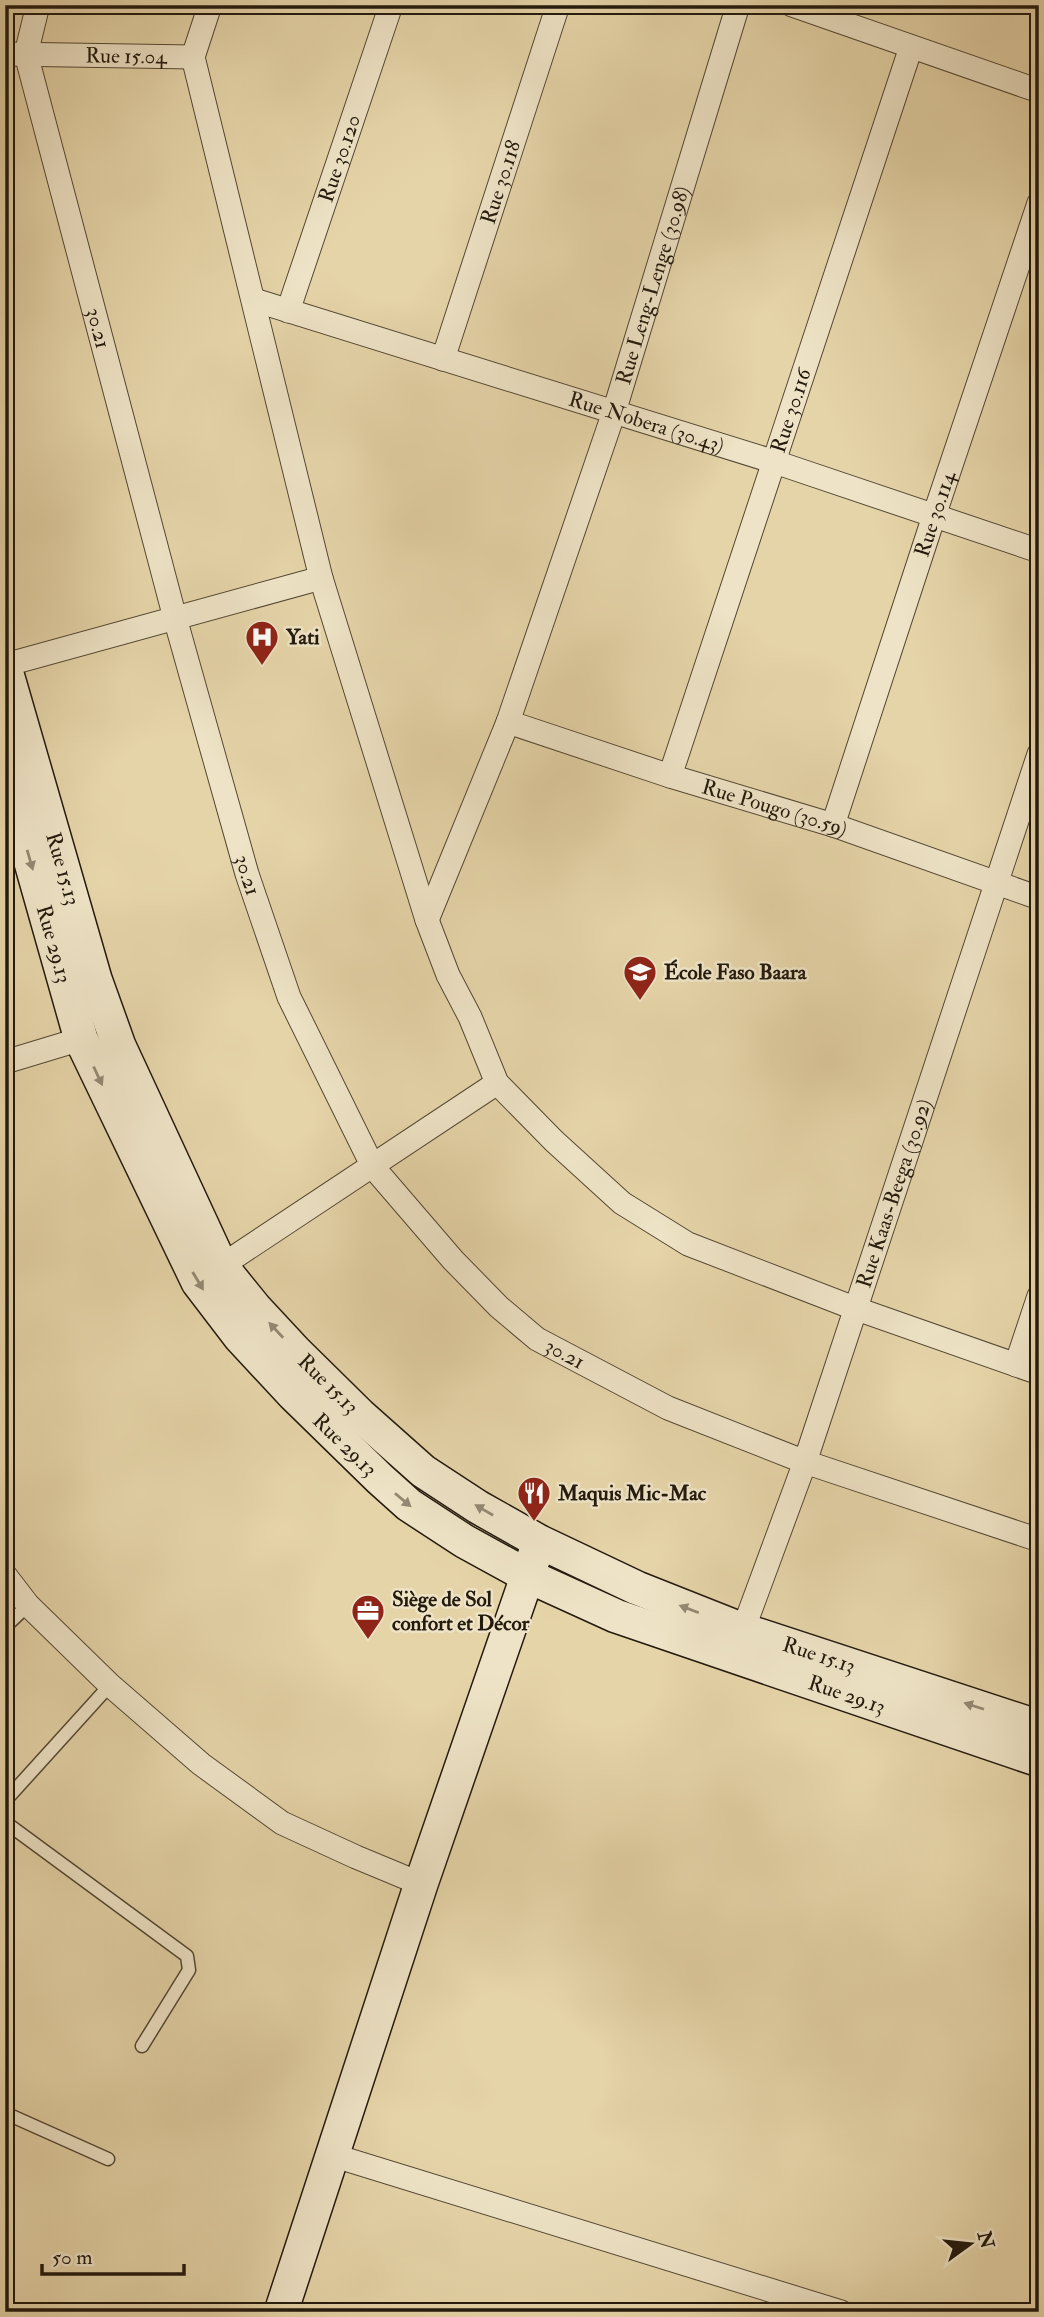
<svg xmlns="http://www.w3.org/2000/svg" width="1044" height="2317" font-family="'IM FELL Double Pica',serif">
<rect width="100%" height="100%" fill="#e5d4a8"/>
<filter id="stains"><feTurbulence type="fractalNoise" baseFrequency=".00286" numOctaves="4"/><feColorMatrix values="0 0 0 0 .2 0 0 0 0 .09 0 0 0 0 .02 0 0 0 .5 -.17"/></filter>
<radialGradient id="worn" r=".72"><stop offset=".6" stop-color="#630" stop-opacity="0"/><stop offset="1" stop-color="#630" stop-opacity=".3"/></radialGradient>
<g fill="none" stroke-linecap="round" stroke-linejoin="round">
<defs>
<g id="service">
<polyline points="5,1627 28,1605"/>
<polyline points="5,1801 110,1685"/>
<polyline points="5,1822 187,1956 189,1970 142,2046"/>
<polyline points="5,2113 108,2159"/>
</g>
<g id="minor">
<path id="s1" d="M38,5L26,54L175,618L247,874L289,997L373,1167L453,1260L499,1307L537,1339L668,1408L805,1462L1039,1540"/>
<polyline points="792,5 1039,91"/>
<path id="s2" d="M5,54L193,57L210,5"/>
<polyline points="193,57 321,578 427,920 448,975 470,1017 497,1083 554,1141 622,1203 688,1244 854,1308 1039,1373"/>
<path id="s3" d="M254,300L775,462L1039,551"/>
<path id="s4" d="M288,311L391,5"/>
<path id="s5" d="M443,359L558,5"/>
<polyline points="5,665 321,578"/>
<path id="s6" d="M508,722L670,776L833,825L1039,898"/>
<path id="s7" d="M670,776L911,47"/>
<path id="s8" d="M833,825L934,516L1039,203"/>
<path id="s9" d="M427,920L508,722L614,412L738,5"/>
<polyline points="5,1062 81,1039"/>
<polyline points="221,1266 497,1083"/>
<polyline points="1016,1365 1039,1296"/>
<polyline points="5,1575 28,1605 110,1685 201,1764 282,1823 356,1857 421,1884"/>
<path id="s10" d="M743,1630L805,1462L1039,754"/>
<polyline points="332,2155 841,2312"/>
</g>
<g id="secondary">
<path id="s11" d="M5,667L95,979L119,1046L221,1266L255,1308L295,1351L360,1415L423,1471L478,1507L540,1542L637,1588L743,1630L1039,1727"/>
<path id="s12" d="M5,771L81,1039L198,1282L240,1337L293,1394L380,1479L409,1505L464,1541L526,1575L616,1616L1039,1760"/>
<polyline points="281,2312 421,1884 535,1554"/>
</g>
</defs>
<!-- service casing -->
<use href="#service" stroke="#544834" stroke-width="15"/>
<!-- minor casing -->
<use href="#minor" stroke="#544834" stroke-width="25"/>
<!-- secondary casing -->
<use href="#secondary" stroke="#231a0e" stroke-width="36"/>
<!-- service -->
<use href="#service" stroke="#eee3c6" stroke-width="12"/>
<!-- minor -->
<use href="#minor" stroke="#eee3c6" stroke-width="23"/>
<!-- secondary -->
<use href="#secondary" stroke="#eee3c6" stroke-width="33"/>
</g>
<!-- one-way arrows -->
<defs><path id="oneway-solid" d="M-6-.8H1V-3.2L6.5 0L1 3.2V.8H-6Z" transform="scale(1.75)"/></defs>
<g fill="#938973">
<use href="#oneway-solid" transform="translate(30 860) rotate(74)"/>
<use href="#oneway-solid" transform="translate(98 1076) rotate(65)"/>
<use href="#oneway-solid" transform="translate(198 1281) rotate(59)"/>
<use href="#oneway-solid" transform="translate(276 1330) rotate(-133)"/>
<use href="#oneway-solid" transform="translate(403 1500) rotate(40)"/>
<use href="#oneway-solid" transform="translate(484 1510) rotate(-150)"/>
<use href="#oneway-solid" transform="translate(689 1609) rotate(-159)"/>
<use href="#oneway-solid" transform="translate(974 1706) rotate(-162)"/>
</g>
<!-- icons -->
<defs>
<symbol id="hospital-pin" viewBox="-11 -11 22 30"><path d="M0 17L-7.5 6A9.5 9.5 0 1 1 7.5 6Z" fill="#8f2418" stroke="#eee3c6"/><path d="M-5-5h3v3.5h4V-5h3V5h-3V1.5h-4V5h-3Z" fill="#fff"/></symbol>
<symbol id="school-pin" viewBox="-11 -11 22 30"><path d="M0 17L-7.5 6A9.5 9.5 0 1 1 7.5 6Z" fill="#8f2418" stroke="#eee3c6"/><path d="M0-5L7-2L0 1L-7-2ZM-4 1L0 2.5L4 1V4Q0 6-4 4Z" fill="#fff"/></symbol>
<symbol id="restaurant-pin" viewBox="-11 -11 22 30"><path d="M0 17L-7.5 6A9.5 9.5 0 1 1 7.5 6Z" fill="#8f2418" stroke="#eee3c6"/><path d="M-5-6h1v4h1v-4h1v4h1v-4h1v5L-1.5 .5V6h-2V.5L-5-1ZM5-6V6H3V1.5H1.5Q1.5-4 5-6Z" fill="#fff"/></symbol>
<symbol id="office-pin" viewBox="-11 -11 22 30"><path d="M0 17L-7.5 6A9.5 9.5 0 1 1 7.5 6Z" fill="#8f2418" stroke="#eee3c6"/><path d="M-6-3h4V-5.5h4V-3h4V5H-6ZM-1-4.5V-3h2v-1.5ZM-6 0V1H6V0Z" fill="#fff"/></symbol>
</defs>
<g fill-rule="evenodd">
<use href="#hospital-pin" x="243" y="618" width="38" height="52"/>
<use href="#school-pin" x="621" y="953" width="38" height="52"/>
<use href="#restaurant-pin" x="515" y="1474" width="38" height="52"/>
<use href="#office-pin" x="349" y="1592" width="38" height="52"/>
</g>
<g text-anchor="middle" stroke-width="5" stroke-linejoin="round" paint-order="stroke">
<!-- street labels -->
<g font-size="21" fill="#231a0e" stroke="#eee3c6">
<text dy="7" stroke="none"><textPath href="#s2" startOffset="121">Rue 15.04</textPath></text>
<text dy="7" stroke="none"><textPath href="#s4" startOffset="161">Rue 30.120</textPath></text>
<text dy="7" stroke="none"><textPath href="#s5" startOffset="186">Rue 30.118</textPath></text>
<text dy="7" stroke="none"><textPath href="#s9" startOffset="674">Rue Leng-Lenge (30.98)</textPath></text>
<text dy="7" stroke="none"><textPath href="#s1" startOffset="334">30.21</textPath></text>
<text dy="7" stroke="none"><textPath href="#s7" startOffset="385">Rue 30.116</textPath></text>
<text dy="7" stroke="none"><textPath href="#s3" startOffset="411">Rue Nobera (30.43)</textPath></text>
<text dy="7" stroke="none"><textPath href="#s8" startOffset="327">Rue 30.114</textPath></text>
<text dy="7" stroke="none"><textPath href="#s6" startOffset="280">Rue Pougo (30.59)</textPath></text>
<text dy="7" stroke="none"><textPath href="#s11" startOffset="210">Rue 15.13</textPath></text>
<text dy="7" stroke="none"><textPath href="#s1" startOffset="901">30.21</textPath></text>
<text dy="7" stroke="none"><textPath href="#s12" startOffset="180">Rue 29.13</textPath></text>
<text dy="7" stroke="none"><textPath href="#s10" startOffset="462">Rue Kaas-Beega (30.92)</textPath></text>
<text dy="7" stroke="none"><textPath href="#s1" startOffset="1489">30.21</textPath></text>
<text dy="7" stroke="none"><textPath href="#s11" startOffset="798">Rue 15.13</textPath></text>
<text dy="7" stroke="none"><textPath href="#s12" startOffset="768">Rue 29.13</textPath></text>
<text dy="7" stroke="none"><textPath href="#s11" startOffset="1365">Rue 15.13</textPath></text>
<text dy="7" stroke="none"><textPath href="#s12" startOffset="1335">Rue 29.13</textPath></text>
</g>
<!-- poi labels -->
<g font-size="21" font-weight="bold" fill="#231a0e" stroke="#eee3c6" text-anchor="start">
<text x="286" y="644">Yati</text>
<text x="664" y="979">École Faso Baara</text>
<text x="558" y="1500">Maquis Mic-Mac</text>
<text x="392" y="1606">Siège de Sol<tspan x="392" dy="24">confort et Décor</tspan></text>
</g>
</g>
<!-- margin -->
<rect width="1044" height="2317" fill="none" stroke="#e5d4a8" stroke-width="28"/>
<rect x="7" y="7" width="1030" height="2303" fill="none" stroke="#231a0e" stroke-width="3.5"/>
<rect x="14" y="14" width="1016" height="2289" fill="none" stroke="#231a0e" stroke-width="2"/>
<!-- north arrow -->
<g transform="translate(970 2244) rotate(75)" stroke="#eee3c6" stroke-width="5" paint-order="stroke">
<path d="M0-5L12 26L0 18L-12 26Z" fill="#231a0e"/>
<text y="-10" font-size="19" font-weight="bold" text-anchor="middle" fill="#231a0e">N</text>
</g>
<!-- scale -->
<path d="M42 2264v10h142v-10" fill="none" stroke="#231a0e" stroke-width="3.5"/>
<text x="52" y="2264" font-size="21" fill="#231a0e" stroke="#eee3c6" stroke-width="5" paint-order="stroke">50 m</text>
<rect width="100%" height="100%" filter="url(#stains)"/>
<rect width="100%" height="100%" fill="url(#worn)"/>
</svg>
